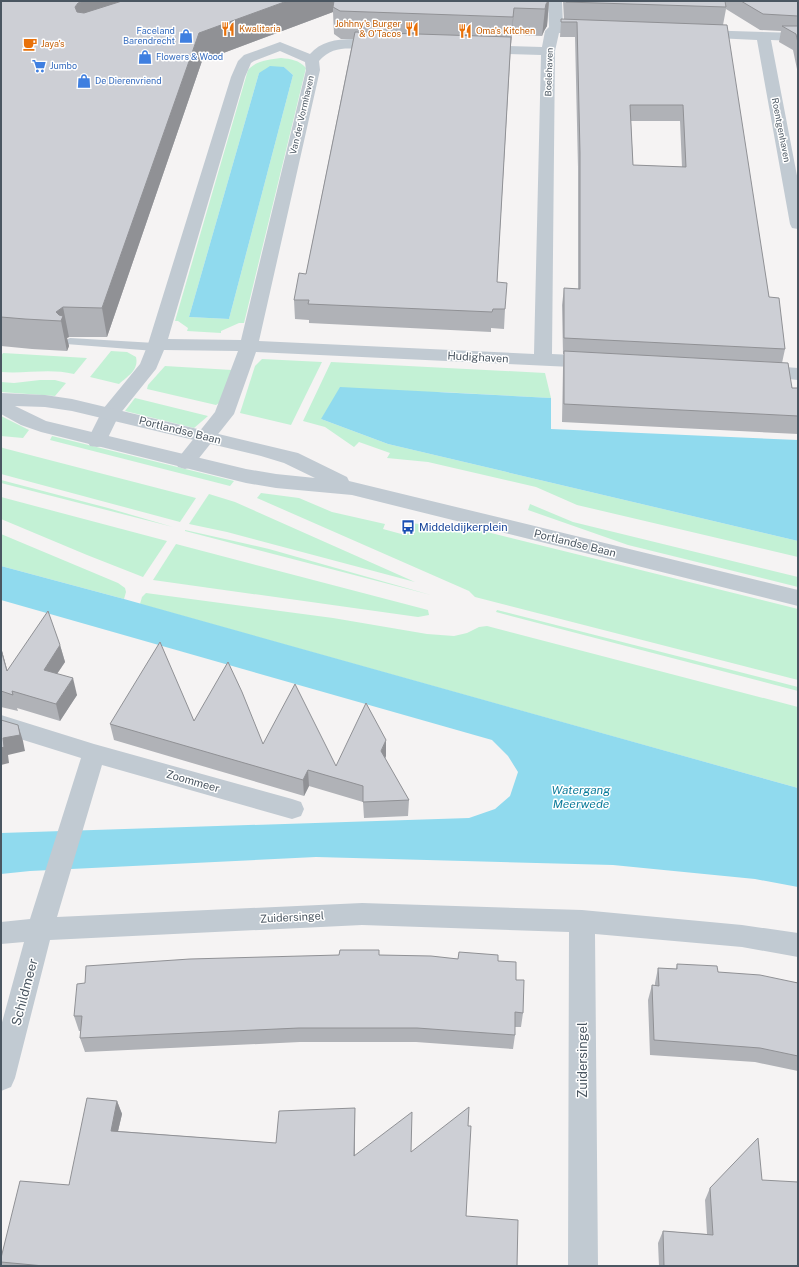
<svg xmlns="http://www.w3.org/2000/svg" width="799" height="1267" font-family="'Public Sans',sans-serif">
<rect width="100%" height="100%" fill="#f5f3f3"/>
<!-- green -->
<g fill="#c3f1d5" fill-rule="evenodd">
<path d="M281,58C291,59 299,60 306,68L244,323H239L221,331V333L187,331L188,328L178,321H175L248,70C257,60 268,60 281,58ZM284,67L293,75L229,319L189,317L259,73Z"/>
<path d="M111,351L127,352L136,357C139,370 128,376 119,384L90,377Z"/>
<path d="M3,353L87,358L74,374C49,368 26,374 1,372V356Z"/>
<polygon points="262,359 322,362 291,425 240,413 255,366"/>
<polygon points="331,362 545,373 551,398 441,392 321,419 388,444 798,541 798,557 577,505 536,487 428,462 387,458 390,453 359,442 354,447 325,427 303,421"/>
<polygon points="165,366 232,370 219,403 216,405 147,389 148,385"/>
<polygon points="40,380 55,380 66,383 55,396 1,392 1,382 14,383"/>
<polygon points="135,398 208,416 194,428 125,411"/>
<polygon points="1,416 29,430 23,438 1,436"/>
<polygon points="52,436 234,481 230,486 50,440"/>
<polygon points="1,447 3,448 196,498 180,522 1,474"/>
<polygon points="1,480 108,508 173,527 1,483"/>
<polygon points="261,493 299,498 332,512 385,524 383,529 405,535 410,523 483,531 798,609 798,680 475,597 469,591 257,498"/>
<polygon points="209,494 235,502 415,582 227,532 189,524"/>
<polygon points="1,498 1,497 167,541 143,577 87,555 1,519"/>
<polygon points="530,504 573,522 798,577 798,587 628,545 528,510"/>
<polygon points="185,530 269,549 431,595 185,531"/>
<polygon points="1,534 118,583 125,588 126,592 124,599 1,566"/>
<polygon points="176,544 428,610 429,615 418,617 153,580"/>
<polygon points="146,593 333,618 427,634 454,636 467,633 479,627 487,626 798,707 798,788 140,604 142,597"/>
<polygon points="497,610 798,687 798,691 496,612"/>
</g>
<!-- water -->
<g fill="#90daee">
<polygon points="270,66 284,67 293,75 229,319 189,317 259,73"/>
<polygon points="340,387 551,398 551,429 798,440 798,541 388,444 321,419"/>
<polygon points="1,566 124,599 798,788 798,887 755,879 613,865 316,857 30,871 1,874 1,833 469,818 495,809 510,796 518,772 508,756 492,740 1,600"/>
</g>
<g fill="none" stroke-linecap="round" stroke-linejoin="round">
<!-- service -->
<polygon fill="#c1cad2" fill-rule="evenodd" points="70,338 155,343 159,344 161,347 159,350 155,351 66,344 64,342 66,340"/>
<!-- minor -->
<g fill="#c1cad2" fill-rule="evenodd">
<path d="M548,1H562L563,25L596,27L598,30L596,33L591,34L559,33L555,51L552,354L593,356L599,358L602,362L599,366L593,368L256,352L234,414L192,467L185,469L178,467L175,462L215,412L238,351L164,350L156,369L119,415L104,446L97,447L90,446L87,441L103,409L140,364L148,344L231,77L238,61L244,55L280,42L310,54C327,34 359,39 382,41L387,42L389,45L387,48C363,54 338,39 319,61L320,70L259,341L534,354L541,55L481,53L476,52L474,49L476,46L481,45L542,47L545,31L549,27ZM280,51L305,62L306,70L241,340L168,339L245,77L251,63L254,61Z"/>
<polygon points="699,30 798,33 798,41 771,40 798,181 798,229 792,228 790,224 757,40 694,37 692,34 694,31"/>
<polygon points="760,365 798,368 798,380 753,375 751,371 753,367"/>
<polygon points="1,715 94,744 292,799 301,802 304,809 301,816 292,819 102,765 57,917 362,903 582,910 742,925 798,933 798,957 742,947 595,934 598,1266 568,1266 569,932 362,925 50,940 15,1078 11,1087 1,1091 1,1026 24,942 1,944 1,922 30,919 81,758 1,733"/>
</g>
<!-- tertiary -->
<path fill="#c1cad2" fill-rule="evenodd" d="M1,393L45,395L72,399L298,453L347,477L349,481L798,590V606L352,495L276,488L246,483L41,432L21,425L1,414ZM15,406L45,407L72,411L261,456L284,463L315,478L276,474L246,469L46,421Z"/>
</g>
<!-- wall -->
<g fill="#b0b2b7" fill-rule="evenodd">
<polygon points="1,1 549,1 547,26 544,31 542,36 512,35 511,44 497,282 505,309 504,329 491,328 491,332 309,323 309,320 295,319 294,300 306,274 353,39 341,39 334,34 333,12 202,61 107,337 69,337 67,338 69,346 67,351 32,349 1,346"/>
<path d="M563,1H798V74L793,50L779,42L781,31L760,30L726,9L723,25L769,297L785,349L782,363L792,388H798V434L562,422L563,368L564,354H563L562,305L564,288L578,289V168L575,37H560L561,22L564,20ZM631,121H680L682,167L633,165Z"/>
<polygon points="60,645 65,662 57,674 77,695 60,721 17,708 18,711 1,707 1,647 7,670"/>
<polygon points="194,721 263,744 336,766 386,756 385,759 409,800 408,816 364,818 363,802 309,786 304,796 114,740 110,724"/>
<polygon points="379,955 458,959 498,961 516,980 523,1013 521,1027 515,1027 515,1035 513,1049 416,1042 300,1042 85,1052 80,1038 81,1031 79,1031 74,1016"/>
<polygon points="677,964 718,972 798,983 798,1071 755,1062 650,1055 648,1000 652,985 655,985 655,983 658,968 676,969"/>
<polygon points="117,1101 122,1114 118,1131 276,1143 355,1108 355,1156 411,1152 468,1126 466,1216 517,1266 3,1266 1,1263 1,1258 69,1185"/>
<polygon points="762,1180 798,1266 659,1266 658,1243 663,1231 707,1234 705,1200 710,1188"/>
</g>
<!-- shaded-wall -->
<g fill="#909195">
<polygon points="85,1 145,1 83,31 75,7 78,3"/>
<polygon points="287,1 339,1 333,7 333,12 202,61 107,337 102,308 199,33"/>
<polygon points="548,1 549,1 547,26 544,31 542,36 545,9 546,4"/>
<polygon points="514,8 512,35 511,44 513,17"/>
<polygon points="63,307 69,337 67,338 69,346 67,351 61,321 56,312"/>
<polygon points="60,645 65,662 48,687 44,670"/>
<polygon points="1,647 12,688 7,671 1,650"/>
<polygon points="73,678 77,695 60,721 56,704"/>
<polygon points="18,725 23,741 25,751 8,755 9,763 1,765 1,748 3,738"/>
<polygon points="386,740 386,756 381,767 381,751"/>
<polygon points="308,770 309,786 304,796 303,780"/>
<polygon points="117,1101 122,1114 115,1144 111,1131"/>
<polygon points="355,1108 355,1121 354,1169 354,1156"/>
</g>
<!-- building -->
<g fill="#cdcfd5" stroke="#909195" fill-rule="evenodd">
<polygon points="1,1 85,1 78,3 75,7 77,12 84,13 122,1 287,1 199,33 102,308 63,307 56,312 59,315 63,316 61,321 25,319 1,317"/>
<polygon points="334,1 548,1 546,4 545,9 514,8 513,17 340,11 333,7"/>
<polygon points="566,1 725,1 726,7 566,2"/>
<polygon points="741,1 798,1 798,16 763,14"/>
<path d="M561,19L727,25L769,297L779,298L785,349L564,338V288L580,289V153L577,22H561ZM630,105H683L686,167L633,165Z"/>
<polygon points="782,26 798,26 798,43 796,34"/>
<polygon points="355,32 511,37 497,282 507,283 505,309 493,309 492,312 308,304 309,300 294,300 299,273 306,274"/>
<polygon points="564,351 788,363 792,388 798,388 798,416 564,404"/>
<polygon points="48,611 60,645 44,670 73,678 56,704 12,691 13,695 1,691 1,650 7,671"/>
<polygon points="160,642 194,721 228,662 242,692 263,744 295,684 336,766 366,703 386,740 381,751 409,800 363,802 363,786 308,770 303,780 110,724"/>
<polygon points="1,720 18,725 20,735 3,738 4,747 1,748"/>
<polygon points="340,950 379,950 379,955 431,956 458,959 459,952 498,955 498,961 516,962 516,980 524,980 523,1013 515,1012 515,1035 417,1028 299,1028 80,1038 82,1016 74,1016 77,984 85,983 86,966 190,959 339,955"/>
<polygon points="677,964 717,966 718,972 760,975 798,983 798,1056 760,1048 654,1040 652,985 659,986 658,968 677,969"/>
<polygon points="87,1098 117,1101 111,1131 276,1143 279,1111 355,1108 354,1156 412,1112 411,1152 469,1107 468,1126 471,1126 466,1216 518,1220 517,1266 44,1266 1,1262 1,1258 20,1181 69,1185"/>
<polygon points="758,1138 762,1180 798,1182 798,1266 664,1266 663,1231 713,1235 710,1188"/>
</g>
<!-- icons -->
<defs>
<symbol id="restaurant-bare" viewBox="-9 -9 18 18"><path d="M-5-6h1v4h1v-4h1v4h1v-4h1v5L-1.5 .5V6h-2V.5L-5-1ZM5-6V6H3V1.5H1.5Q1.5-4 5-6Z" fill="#e8710a" stroke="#fff" stroke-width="2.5" paint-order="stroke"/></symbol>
<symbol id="shop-bare" viewBox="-9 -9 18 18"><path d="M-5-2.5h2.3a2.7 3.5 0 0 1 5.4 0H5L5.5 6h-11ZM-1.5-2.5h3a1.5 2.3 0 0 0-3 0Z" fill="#3f7fe0" stroke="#fff" stroke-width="2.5" paint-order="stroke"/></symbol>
<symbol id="cafe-bare" viewBox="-9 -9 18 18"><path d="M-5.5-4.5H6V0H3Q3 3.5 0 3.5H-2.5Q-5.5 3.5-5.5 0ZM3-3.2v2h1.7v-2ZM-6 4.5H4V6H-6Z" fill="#e8710a" stroke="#fff" stroke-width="2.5" paint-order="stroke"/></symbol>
<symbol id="supermarket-bare" viewBox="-9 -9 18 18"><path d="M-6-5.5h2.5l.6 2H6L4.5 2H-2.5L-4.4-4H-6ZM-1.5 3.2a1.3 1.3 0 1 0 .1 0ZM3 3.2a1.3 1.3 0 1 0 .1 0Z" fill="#3f7fe0" stroke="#fff" stroke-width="2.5" paint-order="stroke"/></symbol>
<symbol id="bus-bare" viewBox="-9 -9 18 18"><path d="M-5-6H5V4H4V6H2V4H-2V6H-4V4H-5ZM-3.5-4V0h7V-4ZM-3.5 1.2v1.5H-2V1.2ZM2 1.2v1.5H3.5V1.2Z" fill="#1a4fb4" stroke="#fff" stroke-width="2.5" paint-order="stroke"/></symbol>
</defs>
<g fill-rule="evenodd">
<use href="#restaurant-bare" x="218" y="19" width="20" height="20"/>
<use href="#restaurant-bare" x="402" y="19" width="20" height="20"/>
<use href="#restaurant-bare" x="455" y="21" width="20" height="20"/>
<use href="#shop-bare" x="176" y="26" width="20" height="20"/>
<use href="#cafe-bare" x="20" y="34" width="20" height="20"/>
<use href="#shop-bare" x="135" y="47" width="20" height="20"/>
<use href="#supermarket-bare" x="29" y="56" width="20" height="20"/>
<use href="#shop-bare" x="74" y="71" width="20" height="20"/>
<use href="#bus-bare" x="398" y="517" width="20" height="20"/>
</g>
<g text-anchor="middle" stroke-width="3" stroke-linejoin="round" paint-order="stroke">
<!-- far-food labels -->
<g font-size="9" fill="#c56008" stroke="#fff" text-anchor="start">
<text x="401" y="27" text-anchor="end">Johhny's Burger<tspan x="401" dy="10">&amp; O'Tacos</tspan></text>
<text x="239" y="32">Kwalitaria</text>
<text x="476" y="34">Oma's Kitchen</text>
<text x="41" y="47">Jaya's</text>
</g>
<!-- far-shop labels -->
<g font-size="9" fill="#366cbe" stroke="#fff" text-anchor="start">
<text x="175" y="34" text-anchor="end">Faceland<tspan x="175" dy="10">Barendrecht</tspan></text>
<text x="156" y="60">Flowers &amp; Wood</text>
<text x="50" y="69">Jumbo</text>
<text x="95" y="84">De Dierenvriend</text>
</g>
<!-- far-street labels -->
<g font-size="9" fill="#4a5661" stroke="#fff">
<text transform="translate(549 72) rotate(-88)" y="3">Boelehaven</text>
<text transform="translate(302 115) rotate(-77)" y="3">Van der Vormhaven</text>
<text transform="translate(781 130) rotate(79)" y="3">Roentgenhaven</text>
</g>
<!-- street labels -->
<g font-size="11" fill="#4a5661" stroke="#fff">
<text transform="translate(478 357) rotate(3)" y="4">Hudighaven</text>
<text transform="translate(180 430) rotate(14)" y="4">Portlandse Baan</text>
<text transform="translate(575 543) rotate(14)" y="4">Portlandse Baan</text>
<text transform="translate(193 781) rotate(16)" y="4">Zoommeer</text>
<text transform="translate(292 917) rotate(-3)" y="4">Zuidersingel</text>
</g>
<!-- transit labels -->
<g font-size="11" fill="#164399" stroke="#fff" text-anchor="start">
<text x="419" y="531">Middeldijkerplein</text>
</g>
<!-- water labels -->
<g font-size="12" font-style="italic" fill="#0c7c9b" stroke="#fff">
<text x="581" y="794">Watergang<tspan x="581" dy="14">Meerwede</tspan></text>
</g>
<!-- near-street labels -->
<g font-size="13" fill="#4a5661" stroke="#fff">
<text transform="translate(24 992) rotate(-75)" y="5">Schildmeer</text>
<text transform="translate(582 1060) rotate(-90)" y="5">Zuidersingel</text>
</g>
</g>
<!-- border -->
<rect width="799" height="1267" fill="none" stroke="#4a5661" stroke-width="4"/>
</svg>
